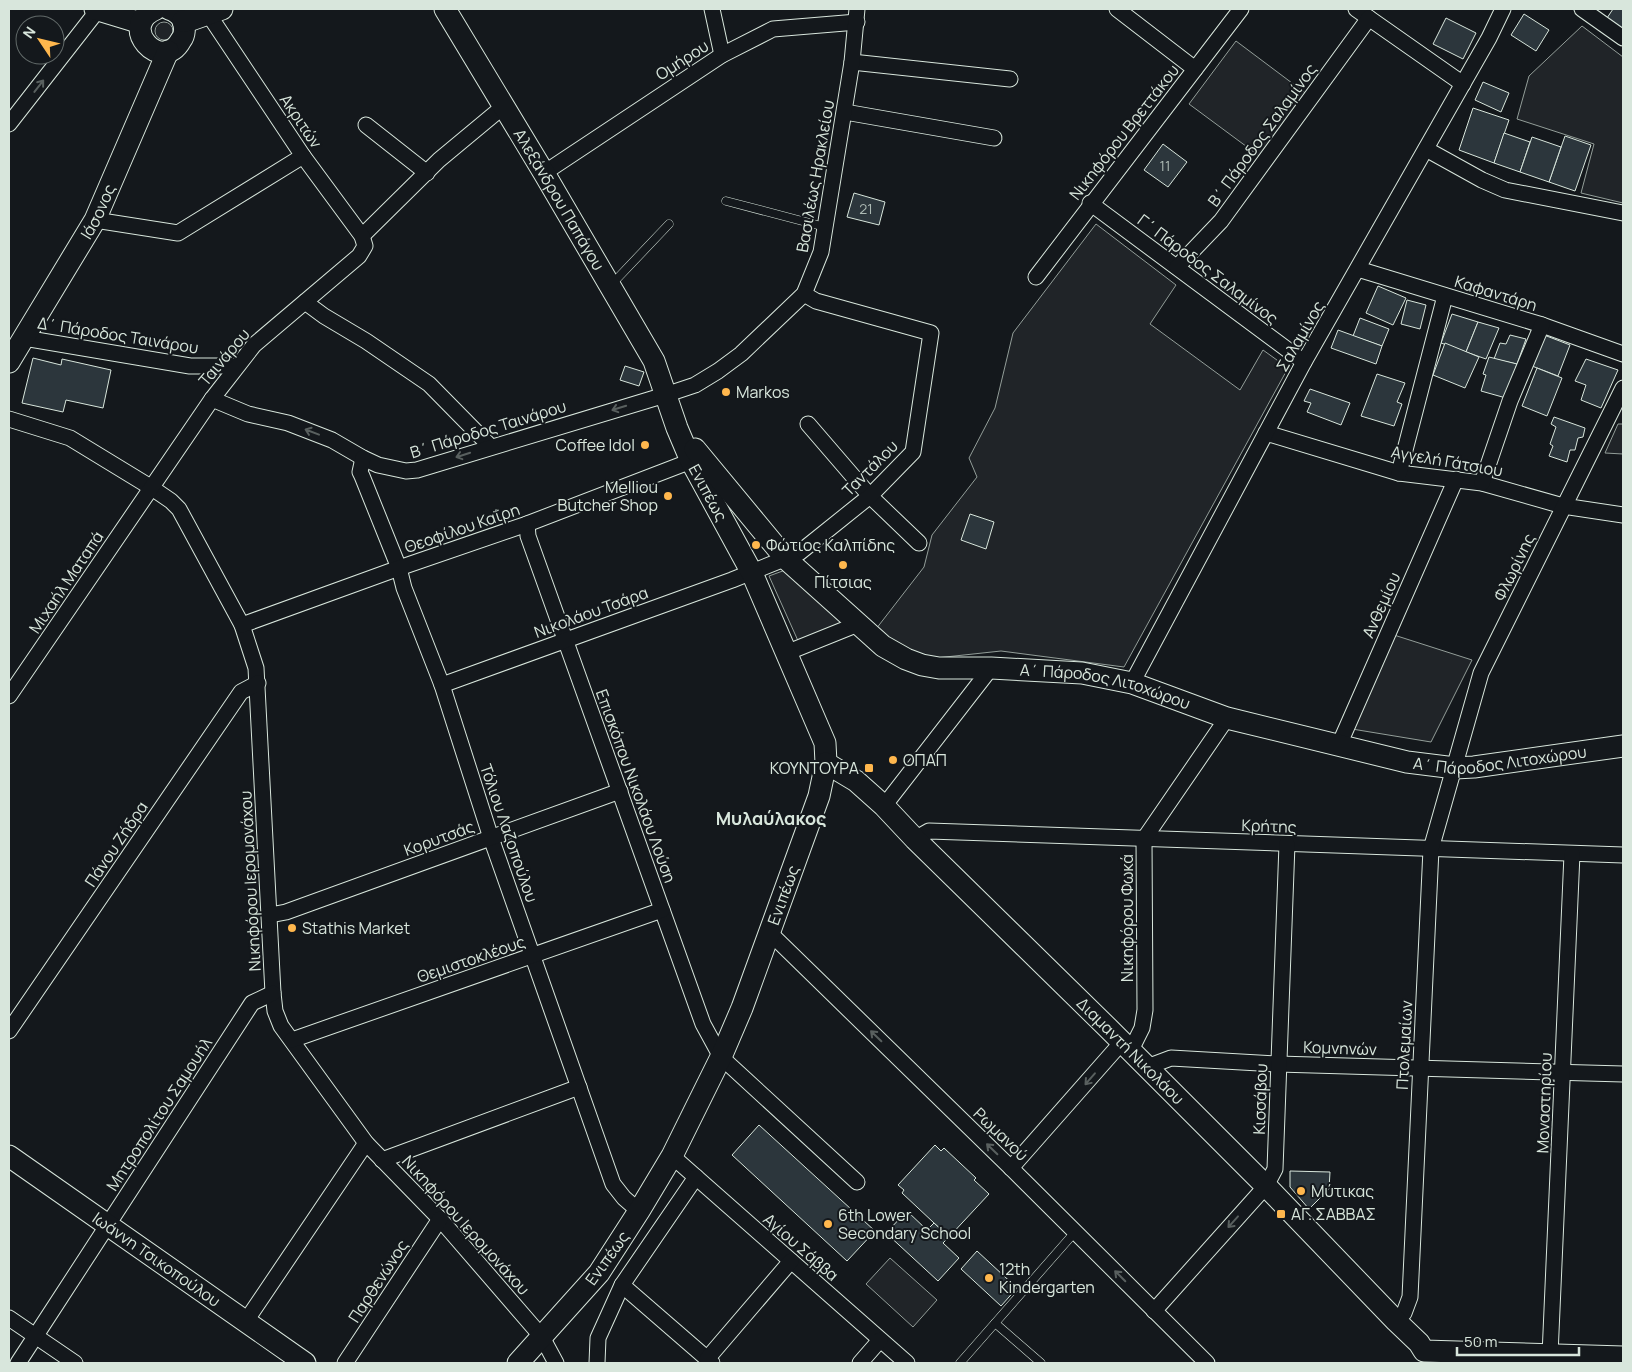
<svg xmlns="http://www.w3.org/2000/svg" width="1632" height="1372" font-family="Manrope,sans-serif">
<rect width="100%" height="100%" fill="#14181c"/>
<!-- green -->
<g fill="#202428" stroke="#939e99">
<circle cx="164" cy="31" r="9"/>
<polygon points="1582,26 1623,57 1623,203 1581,193 1594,144 1517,119 1529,76"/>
<polygon points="1236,41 1308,95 1262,158 1189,104"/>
<polygon points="1096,224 1176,285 1150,324 1240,390 1263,350 1288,368 1124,667 1001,651 936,658 914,655 876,629 924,567 932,535 977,477 969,458 995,408 1013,333"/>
<polygon points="1618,424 1623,424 1623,454 1605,453"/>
<polygon points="788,569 848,624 799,643 769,576"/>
<polygon points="1394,635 1472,660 1431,742 1352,729"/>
<polygon points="890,1258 937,1300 913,1327 866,1284"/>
</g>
<!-- building -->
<g fill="#2c363c" stroke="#d8e6dc">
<polygon points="1613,9 1623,9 1623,29 1607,18"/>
<polygon points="1524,14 1549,30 1536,51 1511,35"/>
<polygon points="1446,18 1476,33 1463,59 1433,44"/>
<polygon points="1483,82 1509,93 1501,112 1475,100"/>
<polygon points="1473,108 1509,120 1494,163 1459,150"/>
<polygon points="1504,133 1530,142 1520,172 1494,163"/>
<polygon points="1565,136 1591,145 1575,191 1549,182"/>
<polygon points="1532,137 1561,147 1549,182 1520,172"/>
<polygon points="1163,144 1187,162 1168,187 1144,170"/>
<polygon points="854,193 885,202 879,225 847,217"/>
<polygon points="1378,286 1406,298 1393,325 1366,313"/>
<polygon points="1407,300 1426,305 1420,329 1401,324"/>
<polygon points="1452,314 1478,322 1466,352 1441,343"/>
<polygon points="1360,318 1389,329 1382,346 1353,336"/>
<polygon points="1478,322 1499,328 1486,359 1466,352"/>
<polygon points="1338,330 1382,346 1376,364 1331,348"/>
<polygon points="1510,335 1526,339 1517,364 1494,359 1500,343 1506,344"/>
<polygon points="1544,335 1570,345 1558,376 1532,366"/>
<polygon points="1445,343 1479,357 1465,388 1433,375"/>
<polygon points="1489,357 1517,364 1506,398 1481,391 1486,375 1483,374"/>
<polygon points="33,358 61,365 62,359 111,370 103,408 66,400 63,412 22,403"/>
<polygon points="1586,359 1618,370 1601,408 1581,400 1586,385 1575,381"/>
<polygon points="625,366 644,372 639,386 620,380"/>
<polygon points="1537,368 1562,378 1547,416 1522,406"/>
<polygon points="1377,374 1405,383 1397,402 1402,404 1394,426 1361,416"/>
<polygon points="1310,389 1350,403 1341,425 1307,412 1311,403 1304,401"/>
<polygon points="1554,417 1585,428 1583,437 1578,438 1575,450 1570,450 1567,462 1549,456 1553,446 1550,444 1556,427 1551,424"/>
<polygon points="970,514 994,522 986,549 961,540"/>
<polygon points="759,1125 875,1231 847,1261 732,1155"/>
<polygon points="935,1145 941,1151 944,1148 976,1178 974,1180 989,1194 949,1237 902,1193 904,1190 898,1185"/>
<polygon points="1290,1171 1330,1172 1329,1189 1309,1209 1290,1187"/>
<polygon points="907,1211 927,1230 934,1223 949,1237 943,1243 959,1258 938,1281 886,1233"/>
<polygon points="977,1251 1017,1288 1001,1306 961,1269"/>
</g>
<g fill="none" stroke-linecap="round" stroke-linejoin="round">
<defs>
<g id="lane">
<polyline points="726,201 825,227"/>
<polyline points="612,284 669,224"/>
<polyline points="995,1323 1041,1363"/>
<polyline points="960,1363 1075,1232"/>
</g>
<g id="street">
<polyline points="712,9 722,55"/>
<polyline points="1117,9 1195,69"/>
<polyline points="1356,9 1463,84"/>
<polyline points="1582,9 1623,38"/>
<polyline points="852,62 1010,79"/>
<polyline points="845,112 994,138"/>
<polyline points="9,124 98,10"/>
<polyline points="366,125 427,173"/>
<polyline points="1426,149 1482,180 1505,190 1623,213"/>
<polyline points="544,173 722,55 773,29 857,22"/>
<polyline points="1090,203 1304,362"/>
<polyline points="95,220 178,233 303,156"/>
<polyline points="362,236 439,160 504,106"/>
<polyline points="1177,267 1221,221 1369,18"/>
<polyline points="1358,269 1542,325 1623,354"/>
<polyline points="1036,277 1241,9"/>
<polyline points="305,302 324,316 366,341 429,384 491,447"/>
<polyline points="24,338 190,366 236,366"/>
<polyline points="212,399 248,414 288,423 332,440 363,458 378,465 406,471 417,470 665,395 695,385 718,371 741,354 804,294 821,252 852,62 857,9"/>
<polyline points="9,419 70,438 152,488 171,501 179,509 242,625 256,668 273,993 275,1011 281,1026 366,1143 440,1219 542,1337 556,1363"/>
<polyline points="808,424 870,496 919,543"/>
<polyline points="1266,433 1399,473 1482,483 1563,506 1623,515"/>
<polyline points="363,458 360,472 362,476 399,568 404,588 442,685 491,838 613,1184 624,1198 639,1211"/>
<polyline points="1399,473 1445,296"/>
<polyline points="1482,483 1510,401 1542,325"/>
<polyline points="527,524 528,536 703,1024 721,1057 857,1182"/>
<polyline points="242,625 399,568 527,524 691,461"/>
<polyline points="786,653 858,624"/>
<polyline points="1132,683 1304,362 1489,38 1503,9"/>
<polyline points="442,685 732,580 799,553 870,496 913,452 931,333 816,301 804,294"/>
<polyline points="9,696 212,399 254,345 359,256 365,246 362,236 303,156 209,15 211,9"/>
<polyline points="1339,745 1456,479"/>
<polyline points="884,806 991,668"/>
<polyline points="915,839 929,831 1623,855"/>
<polyline points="270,915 286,912 620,791"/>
<polyline points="769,932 1011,1168 1207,1363"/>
<polyline points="9,1031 241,692 258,683"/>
<polyline points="292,1040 662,910"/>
<polyline points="1131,1050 1142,1028 1145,1010 1144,839 1227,718"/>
<polyline points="1147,1067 1171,1058 1278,1064 1623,1074"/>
<polyline points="672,1156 907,1363"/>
<polyline points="382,1160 579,1087"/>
<polyline points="1011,1168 1122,1042"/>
<polyline points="622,1285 712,1363"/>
<polyline points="1154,1311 1266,1186 1275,1169 1287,844"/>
<polyline points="9,1318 75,1363"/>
<polyline points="246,1321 366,1143"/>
<polyline points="1396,1321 1404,1313 1410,1297 1431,849 1481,673 1623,388"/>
<polyline points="1550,1355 1572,854"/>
<polyline points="707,1359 791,1261"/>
<polyline points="18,1363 252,1003 273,993"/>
<polyline points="345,1363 440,1219"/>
<polyline points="597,1363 598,1338 622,1285 696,1177"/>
<polyline points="860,1363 880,1340"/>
</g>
<g id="secondary">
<polyline points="95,9 141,23"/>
<path d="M156,9C116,26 162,75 181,40C185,35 185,27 183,21C181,15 175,11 169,9"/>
<path id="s1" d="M445,9L544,173L654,361L677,428L691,461L752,573L825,743L826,763L819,796L742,1008L721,1057L672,1156L639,1211L599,1273L518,1363"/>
<polyline points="183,21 191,20 222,9"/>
<path id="s2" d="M9,362L95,220L168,51"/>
<path id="s3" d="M695,449L786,559L883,646L906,659L922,665L939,668H991L1082,673L1132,683L1227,718L1407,762L1455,768L1474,767L1623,746"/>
<path id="s4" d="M826,763L856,781L884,806L915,839L1108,1028L1266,1186L1396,1321L1419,1343L1424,1351L1623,1357"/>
<path id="s5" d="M9,1156L305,1363"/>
</g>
</defs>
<!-- lane casing -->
<use href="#lane" stroke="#d8e6dc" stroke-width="9"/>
<!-- street casing -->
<use href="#street" stroke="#d8e6dc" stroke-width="17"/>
<!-- secondary casing -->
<use href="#secondary" stroke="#d8e6dc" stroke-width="23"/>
<!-- lane -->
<use href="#lane" stroke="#14181c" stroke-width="8"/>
<!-- street -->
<use href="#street" stroke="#14181c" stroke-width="15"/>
<!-- secondary -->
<use href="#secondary" stroke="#14181c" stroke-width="21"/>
</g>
<!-- one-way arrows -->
<defs><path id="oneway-shaft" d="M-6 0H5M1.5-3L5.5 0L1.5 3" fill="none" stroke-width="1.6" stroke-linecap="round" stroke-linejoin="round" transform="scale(1.25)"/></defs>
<g stroke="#59605f">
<use href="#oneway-shaft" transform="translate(39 86) rotate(-52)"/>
<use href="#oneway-shaft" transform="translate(619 408) rotate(163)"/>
<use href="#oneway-shaft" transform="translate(312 432) rotate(-159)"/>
<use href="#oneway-shaft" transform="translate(463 455) rotate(162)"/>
<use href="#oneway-shaft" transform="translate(876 1036) rotate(-136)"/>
<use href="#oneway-shaft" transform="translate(1090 1079) rotate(131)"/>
<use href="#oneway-shaft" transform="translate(992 1149) rotate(-136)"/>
<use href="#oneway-shaft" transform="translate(1233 1222) rotate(132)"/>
<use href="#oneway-shaft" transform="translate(1120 1276) rotate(-135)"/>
</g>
<!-- markers -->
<g fill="#ffb74d" stroke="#14181c" stroke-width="2">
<circle cx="726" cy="392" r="5"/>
<circle cx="645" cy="445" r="5"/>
<circle cx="668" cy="496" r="5"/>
<circle cx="756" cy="545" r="5"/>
<circle cx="843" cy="565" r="5"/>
<circle cx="893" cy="760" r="5"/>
<rect x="864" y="763" width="10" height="10" rx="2.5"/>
<circle cx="292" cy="928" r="5"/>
<circle cx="1301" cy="1191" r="5"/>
<rect x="1276" y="1209" width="10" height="10" rx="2.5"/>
<circle cx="828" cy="1224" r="5"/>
<circle cx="989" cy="1278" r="5"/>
</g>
<g text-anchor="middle" stroke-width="4" stroke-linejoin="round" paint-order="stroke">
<!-- number labels -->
<g font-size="14" fill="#adbab4">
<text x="1165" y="171">11</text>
<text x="866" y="214">21</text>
</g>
<!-- street labels -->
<g font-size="16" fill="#d8e6dc" stroke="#14181c">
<text transform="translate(682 60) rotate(-33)" y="6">Ομήρου</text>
<text transform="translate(301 121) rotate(56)" y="6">Ακριτών</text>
<text transform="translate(1124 132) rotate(-52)" y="6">Νικηφόρου Βρεττάκου</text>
<text transform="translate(1262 135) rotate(-54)" y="6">Β΄ Πάροδος Σαλαμίνος</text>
<text transform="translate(815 176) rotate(-80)" y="6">Βασιλέως Ηρακλείου</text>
<text dy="6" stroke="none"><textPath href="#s1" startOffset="222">Αλεξάνδρου Παπάγου</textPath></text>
<text dy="6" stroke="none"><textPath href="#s2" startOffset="175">Ιάσονος</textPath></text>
<text transform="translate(1208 269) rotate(37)" y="6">Γ΄ Πάροδος Σαλαμίνος</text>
<text transform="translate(1496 293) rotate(17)" y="6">Καφαντάρη</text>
<text transform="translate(118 335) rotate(9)" y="6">Δ΄ Πάροδος Ταινάρου</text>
<text transform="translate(1300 336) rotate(-60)" y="6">Σαλαμίνος</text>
<text transform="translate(224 357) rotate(-50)" y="6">Ταινάρου</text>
<text transform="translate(488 429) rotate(-17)" y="6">Β΄ Πάροδος Ταινάρου</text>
<text transform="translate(1447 461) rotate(10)" y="6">Αγγελή Γάτσιου</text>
<text transform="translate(870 468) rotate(-45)" y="6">Ταντάλου</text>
<text dy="6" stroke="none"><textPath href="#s1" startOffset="552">Ενιπέως</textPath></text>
<text transform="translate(462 528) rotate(-19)" y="6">Θεοφίλου Καΐρη</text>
<text transform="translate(1514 567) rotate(-64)" y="6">Φλωρίνης</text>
<text transform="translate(66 582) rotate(-56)" y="6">Μιχαήλ Ματαπά</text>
<text transform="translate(1381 605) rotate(-66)" y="6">Ανθεμίου</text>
<text transform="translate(591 612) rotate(-20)" y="6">Νικολάου Τσάρα</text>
<text dy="6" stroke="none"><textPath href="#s3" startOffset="502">Α΄ Πάροδος Λιτοχώρου</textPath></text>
<text dy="6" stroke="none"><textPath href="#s3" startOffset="908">Α΄ Πάροδος Λιτοχώρου</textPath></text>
<text transform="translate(636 786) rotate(70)" y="6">Επισκόπου Νικολάου Λούση</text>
<text transform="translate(1269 826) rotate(2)" y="6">Κρήτης</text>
<text transform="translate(509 833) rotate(71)" y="6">Τόλιου Λαζοπούλου</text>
<text transform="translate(439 838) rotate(-20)" y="6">Κορυτσάς</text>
<text transform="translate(116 844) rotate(-56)" y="6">Πάνου Ζήδρα</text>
<text transform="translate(250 881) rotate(-93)" y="6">Νικηφόρου Ιερομονάχου</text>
<text transform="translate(783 895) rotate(-70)" y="6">Ενιπέως</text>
<text transform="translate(1127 918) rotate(-90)" y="6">Νικηφόρου Φωκά</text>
<text transform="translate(471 959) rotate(-19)" y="6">Θεμιστοκλέους</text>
<text transform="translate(1404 1045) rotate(-87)" y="6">Πτολεμαίων</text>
<text transform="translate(1340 1048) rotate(2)" y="6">Κομνηνών</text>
<text dy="6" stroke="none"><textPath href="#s4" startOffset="420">Διαμαντή Νικολάου</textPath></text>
<text transform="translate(1260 1099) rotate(-88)" y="6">Κισσάβου</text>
<text transform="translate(1544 1103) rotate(-88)" y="6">Μοναστηρίου</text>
<text transform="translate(159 1114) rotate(-57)" y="6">Μητροπολίτου Σαμουήλ</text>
<text transform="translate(1001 1134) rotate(44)" y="6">Ρωμανού</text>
<text transform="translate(466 1225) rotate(48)" y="6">Νικηφόρου Ιερομονάχου</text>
<text transform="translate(801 1247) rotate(41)" y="6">Αγίου Σάββα</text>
<text transform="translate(607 1258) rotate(-54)" y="6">Ενιπέως</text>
<text dy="6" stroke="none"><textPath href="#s5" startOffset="180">Ιωάννη Τσικοπούλου</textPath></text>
<text transform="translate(378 1281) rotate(-57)" y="6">Παρθενώνος</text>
</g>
<!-- poi labels -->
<g font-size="16" fill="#d8e6dc" stroke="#14181c" text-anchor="start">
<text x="736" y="398">Markos</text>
<text x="635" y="451" text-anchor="end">Coffee Idol</text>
<text x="658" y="493" text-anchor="end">Melliou<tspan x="658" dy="18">Butcher Shop</tspan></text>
<text x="766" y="551">Φώτιος Καλπίδης</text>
<text x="843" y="588" text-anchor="middle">Πίτσιας</text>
<text x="903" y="766">ΟΠΑΠ</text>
<text x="859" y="774" text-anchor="end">ΚΟΥΝΤΟΥΡΑ</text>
<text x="302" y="934">Stathis Market</text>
<text x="1311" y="1197">Μύτικας</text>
<text x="1291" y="1220">ΑΓ. ΣΑΒΒΑΣ</text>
<text x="838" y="1221">6th Lower<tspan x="838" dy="18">Secondary School</tspan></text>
<text x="999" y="1275">12th<tspan x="999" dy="18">Kindergarten</tspan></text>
</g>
<!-- neighbourhood labels -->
<g font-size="18" font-weight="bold" fill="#d8e6dc" stroke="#14181c">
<text x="771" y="825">Μυλαύλακος</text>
</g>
</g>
<!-- border -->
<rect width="1632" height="1372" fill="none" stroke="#d8e6dc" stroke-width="20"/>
<!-- north arrow -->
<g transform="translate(40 40) rotate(305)"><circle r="24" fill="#14181c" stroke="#626a69"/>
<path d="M0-4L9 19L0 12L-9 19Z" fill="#ffb74d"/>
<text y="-8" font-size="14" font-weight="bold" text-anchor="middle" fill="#d8e6dc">N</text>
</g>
<!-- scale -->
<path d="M1457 1347v8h122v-8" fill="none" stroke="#d8e6dc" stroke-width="2.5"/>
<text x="1464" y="1347" font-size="15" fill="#d8e6dc" stroke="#14181c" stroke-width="4" paint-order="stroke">50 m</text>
</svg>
